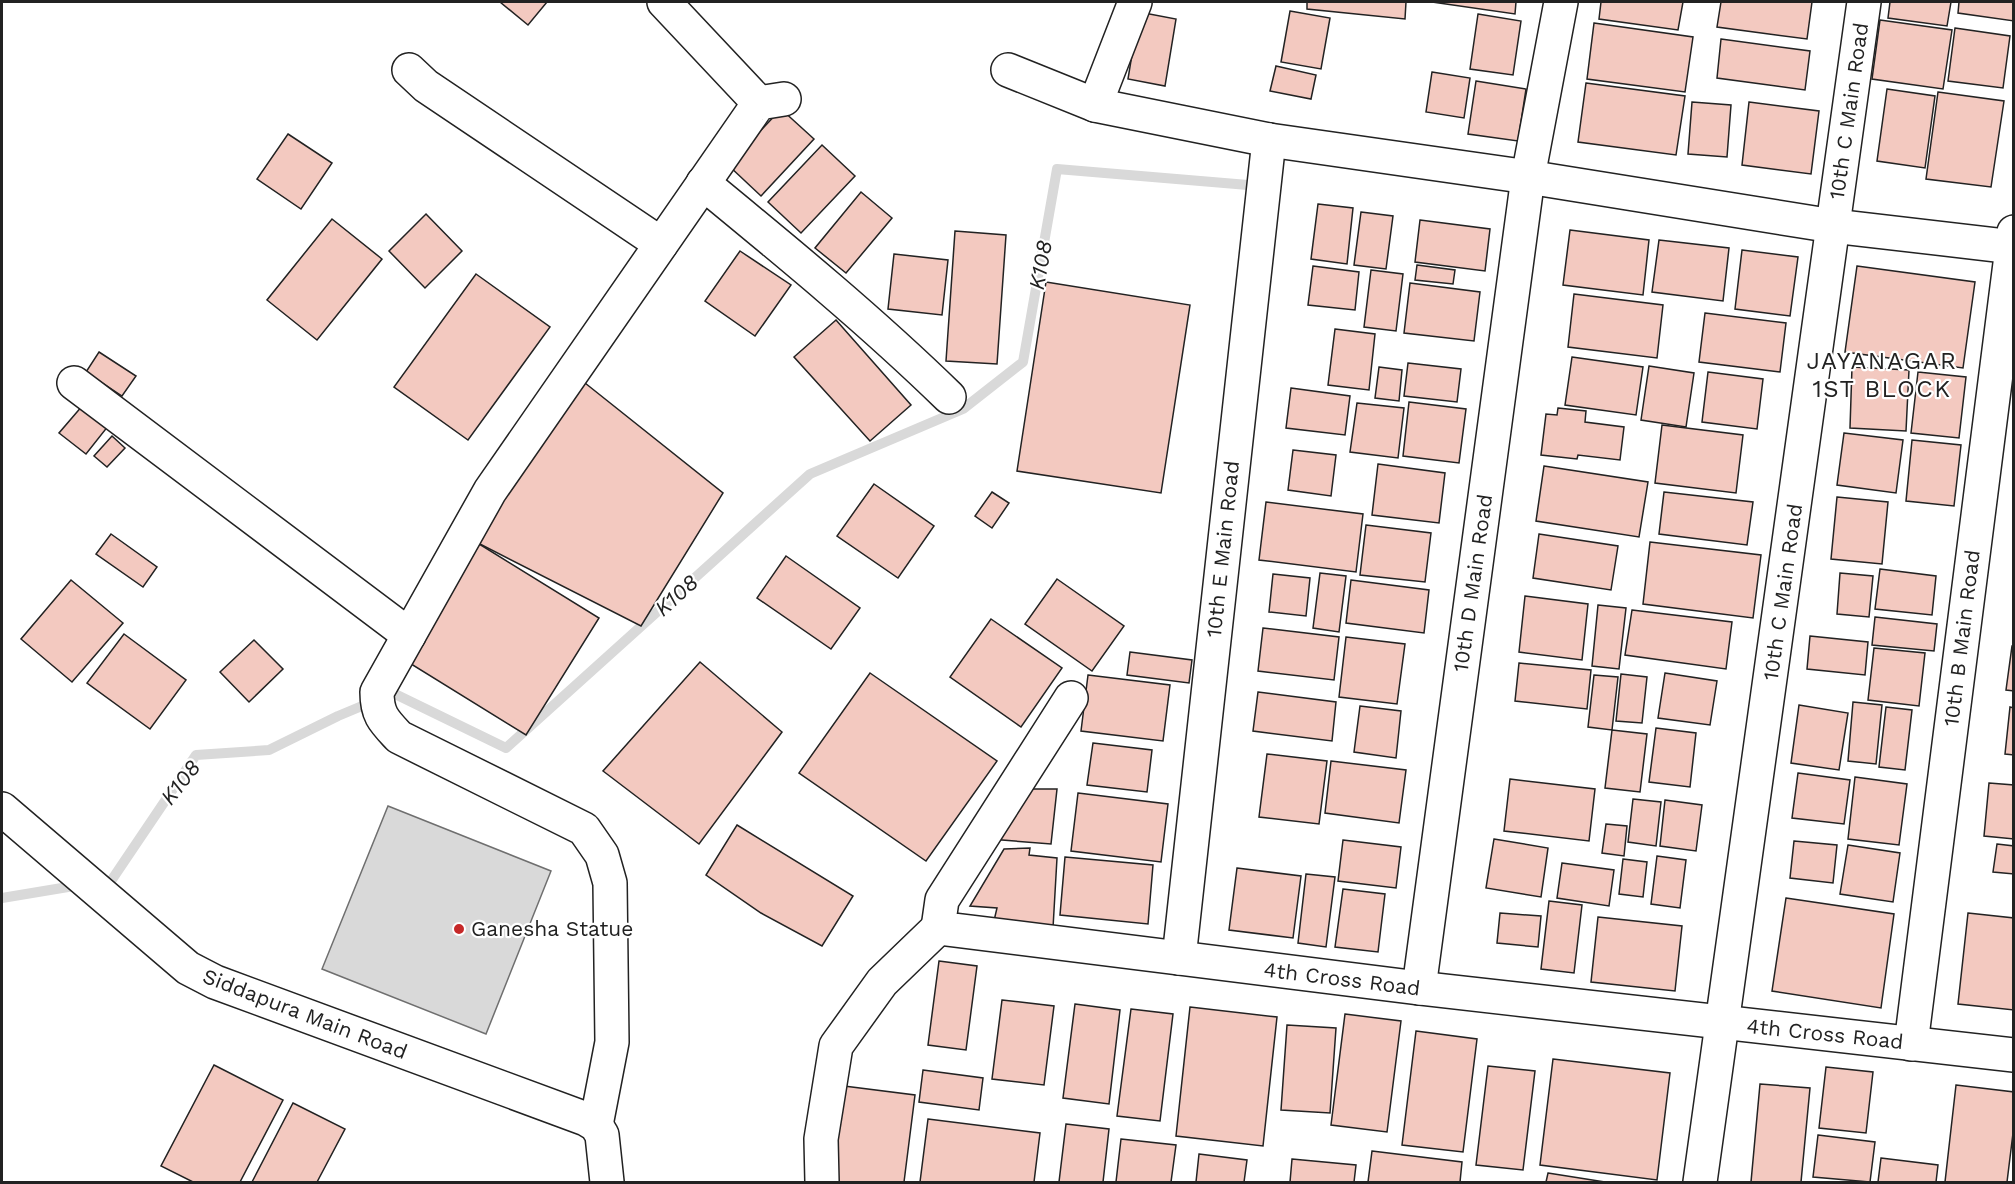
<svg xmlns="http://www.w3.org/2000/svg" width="2015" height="1184" font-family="'Work Sans',sans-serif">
<rect width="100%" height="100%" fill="#fff"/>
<!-- water -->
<polygon fill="#d9d9d9" stroke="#6f6f6f" stroke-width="1.5" points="388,806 551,871 486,1034 322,969"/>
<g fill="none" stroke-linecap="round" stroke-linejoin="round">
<!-- stream -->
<g stroke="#d9d9d9" stroke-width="10">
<polyline points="98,882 111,881 196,755 269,750 338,716 393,693 506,748 810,474 963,409 1023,362 1057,169 1260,186"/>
<polyline points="2,898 80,885"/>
</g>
</g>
<!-- building -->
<g fill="#f3c9c0" stroke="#222" stroke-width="1.5">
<polygon points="500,2 547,2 528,25"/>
<polygon points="1307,2 1406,2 1405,19 1307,9"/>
<polygon points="1432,2 1516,2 1515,14"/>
<polygon points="1601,2 1683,2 1678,30 1599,19"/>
<polygon points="1721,2 1812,2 1807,39 1717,27"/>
<polygon points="1890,2 1951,2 1947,26 1888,18"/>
<polygon points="1959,2 2014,2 2014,21 1958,13"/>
<polygon points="1290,11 1330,18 1321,69 1281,62"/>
<polygon points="1139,12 1176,19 1165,86 1128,79"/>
<polygon points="1478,14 1521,21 1513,75 1470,69"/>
<polygon points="1880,20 1952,30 1943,89 1872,79"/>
<polygon points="1594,23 1693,37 1685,92 1587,79"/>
<polygon points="1955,28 2010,36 2003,88 1948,81"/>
<polygon points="1721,39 1810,51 1805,90 1717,78"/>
<polygon points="1276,66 1316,75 1311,99 1270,91"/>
<polygon points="1432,72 1470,78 1464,118 1426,112"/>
<polygon points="1476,81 1526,89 1518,141 1468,134"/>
<polygon points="1586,83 1685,96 1676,155 1578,142"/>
<polygon points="1887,89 1935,96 1925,168 1877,161"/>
<polygon points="1938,92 2004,101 1991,187 1926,179"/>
<polygon points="1692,102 1731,105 1727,157 1688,154"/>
<polygon points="1749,102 1819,111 1811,174 1742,165"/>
<polygon points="781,109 814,139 761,196 728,165"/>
<polygon points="288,134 332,163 301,209 257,179"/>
<polygon points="822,145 855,176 801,233 768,202"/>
<polygon points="861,192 892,218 846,273 815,248"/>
<polygon points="1318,204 1353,208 1347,264 1311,259"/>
<polygon points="1361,212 1393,216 1386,269 1354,265"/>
<polygon points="426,214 462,251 425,288 389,251"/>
<polygon points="332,219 382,259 317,340 267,300"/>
<polygon points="1420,220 1490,229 1485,271 1415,262"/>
<polygon points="1570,230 1649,240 1643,295 1563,285"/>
<polygon points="955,231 1006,235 997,364 946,361"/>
<polygon points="1659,240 1729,248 1723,301 1652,292"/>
<polygon points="1742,250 1798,257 1790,316 1735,309"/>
<polygon points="740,251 791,285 755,336 705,301"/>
<polygon points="894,254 948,260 942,315 888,309"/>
<polygon points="1417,265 1455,270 1453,284 1415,280"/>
<polygon points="1313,266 1359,272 1355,310 1308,305"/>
<polygon points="1857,266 1975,282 1963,368 1845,352"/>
<polygon points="1371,270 1403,274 1396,331 1364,327"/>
<polygon points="476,274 550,327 468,440 394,387"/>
<polygon points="1046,282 1190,305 1161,493 1017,471"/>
<polygon points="1410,283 1480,292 1474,341 1404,333"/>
<polygon points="1574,294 1663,305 1657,358 1568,347"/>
<polygon points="1705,313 1786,323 1780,372 1699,362"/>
<polygon points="836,320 911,405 870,441 794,357"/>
<polygon points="1335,329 1375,334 1369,390 1328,385"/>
<polygon points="99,352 136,376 122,396 86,372"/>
<polygon points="1572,357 1643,367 1636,415 1565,405"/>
<polygon points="1408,363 1461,369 1457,402 1404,396"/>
<polygon points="1649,366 1694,373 1686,427 1641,420"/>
<polygon points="1379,367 1402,370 1399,401 1375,398"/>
<polygon points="1852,367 1909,370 1906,431 1850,428"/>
<polygon points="1708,372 1763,379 1757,429 1702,422"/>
<polygon points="1918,372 1966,377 1959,438 1911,433"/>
<polygon points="580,379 723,493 641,626 476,542"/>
<polygon points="1291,388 1350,396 1345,435 1286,428"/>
<polygon points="1409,402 1466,409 1459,463 1403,456"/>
<polygon points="1357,403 1404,408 1398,458 1350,452"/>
<polygon points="83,405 109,425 86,454 59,433"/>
<polygon points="1558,408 1586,411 1585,422 1624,427 1620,460 1578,455 1577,459 1541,455 1546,414 1557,415"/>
<polygon points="1662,425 1743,435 1736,493 1655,483"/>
<polygon points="1844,433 1903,440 1896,493 1837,485"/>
<polygon points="112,436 125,448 107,467 94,456"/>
<polygon points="1912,440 1961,445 1954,506 1906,501"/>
<polygon points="1293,450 1336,455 1331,496 1288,490"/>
<polygon points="1378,464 1445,473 1439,523 1372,515"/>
<polygon points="1544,466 1648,482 1639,537 1536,521"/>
<polygon points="874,484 934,526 898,578 837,536"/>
<polygon points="992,492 1009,503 992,528 975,516"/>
<polygon points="1664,492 1753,502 1747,545 1659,534"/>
<polygon points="1837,497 1888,502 1882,564 1831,559"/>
<polygon points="1266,502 1363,514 1356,572 1259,560"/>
<polygon points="1366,525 1431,533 1425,582 1360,575"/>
<polygon points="111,534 157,567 143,587 96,554"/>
<polygon points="1539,534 1618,546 1611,590 1533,578"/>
<polygon points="476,542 599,618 526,735 403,659"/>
<polygon points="1650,542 1761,555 1753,618 1643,604"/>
<polygon points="786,556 860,608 831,649 757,598"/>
<polygon points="1880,569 1936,576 1932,615 1875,609"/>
<polygon points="1320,573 1346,576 1339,632 1313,628"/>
<polygon points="1840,573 1873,576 1869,617 1837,614"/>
<polygon points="1273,574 1310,578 1306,616 1269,612"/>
<polygon points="1057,579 1124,626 1092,671 1025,624"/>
<polygon points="71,580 123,623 72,682 21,639"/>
<polygon points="1351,580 1429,590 1424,633 1346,623"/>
<polygon points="1525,596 1588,604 1582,660 1519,652"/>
<polygon points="1598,605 1626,608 1619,669 1592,666"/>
<polygon points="1632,610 1732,622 1726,669 1625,655"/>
<polygon points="1875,617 1937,624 1934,651 1872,645"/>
<polygon points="991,619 1062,668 1021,727 950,677"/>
<polygon points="1263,628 1339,637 1334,680 1258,671"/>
<polygon points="124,634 186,680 150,729 87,683"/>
<polygon points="1810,636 1868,642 1865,675 1807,669"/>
<polygon points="1346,637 1405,644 1397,704 1339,697"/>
<polygon points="254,640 283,669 249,702 220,672"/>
<polygon points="2012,646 2014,646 2014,691 2006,690"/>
<polygon points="1874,648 1925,653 1919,706 1868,700"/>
<polygon points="1130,652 1192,660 1189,683 1127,675"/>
<polygon points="700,662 782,732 699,844 603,771"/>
<polygon points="1519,663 1591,670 1587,709 1515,701"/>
<polygon points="870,673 997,761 926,861 799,773"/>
<polygon points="1665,673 1717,681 1710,725 1658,718"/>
<polygon points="1621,674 1647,677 1642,723 1616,721"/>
<polygon points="1088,675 1170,685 1163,741 1081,731"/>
<polygon points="1594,675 1618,677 1612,730 1588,727"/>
<polygon points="1258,692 1336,702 1332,741 1253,731"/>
<polygon points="1853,702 1882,705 1876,764 1848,761"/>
<polygon points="1799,705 1848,713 1839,770 1791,763"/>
<polygon points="1360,706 1401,711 1396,758 1354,752"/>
<polygon points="1886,707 1912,710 1905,770 1879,767"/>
<polygon points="2010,707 2014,708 2014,755 2005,754"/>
<polygon points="1656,728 1696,733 1690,787 1649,782"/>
<polygon points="1612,730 1647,734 1640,792 1605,788"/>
<polygon points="1093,743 1152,750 1147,792 1087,785"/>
<polygon points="1267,754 1327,761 1319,824 1259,817"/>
<polygon points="1331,761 1406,770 1399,823 1325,813"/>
<polygon points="1798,773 1850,780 1844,824 1792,818"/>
<polygon points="1855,777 1907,784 1899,845 1848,839"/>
<polygon points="1510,779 1595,789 1589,841 1504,831"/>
<polygon points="1989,783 2014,785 2014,839 1984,836"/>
<polygon points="1023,789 1057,789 1051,844 990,839"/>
<polygon points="1078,793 1168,804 1161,862 1071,851"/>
<polygon points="1633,799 1661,802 1656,846 1628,842"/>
<polygon points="1665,800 1702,805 1696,851 1660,846"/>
<polygon points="1606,824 1627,826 1624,856 1602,853"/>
<polygon points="737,825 853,896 822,946 761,913 706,875"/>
<polygon points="1494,839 1548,848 1541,897 1486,888"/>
<polygon points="1343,840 1401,847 1396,888 1338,881"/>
<polygon points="1794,841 1837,845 1833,883 1790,878"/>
<polygon points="1997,844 2014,846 2014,874 1993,872"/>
<polygon points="1848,845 1900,853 1893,902 1840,894"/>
<polygon points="1030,848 1029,855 1057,858 1053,928 993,925 997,908 970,906 1004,849"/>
<polygon points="1657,856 1686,860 1680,908 1651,904"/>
<polygon points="1065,857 1153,865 1148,924 1060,915"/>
<polygon points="1623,859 1647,862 1643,897 1619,894"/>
<polygon points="1562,863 1614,870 1609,906 1557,898"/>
<polygon points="1237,868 1301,876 1293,938 1229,930"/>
<polygon points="1306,874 1335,877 1326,947 1298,943"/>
<polygon points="1343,889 1385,894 1378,952 1335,947"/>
<polygon points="1786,898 1894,914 1881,1008 1772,991"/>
<polygon points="1549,901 1582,905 1574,973 1541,969"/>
<polygon points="1500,913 1541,916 1538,947 1497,943"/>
<polygon points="1968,913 2014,918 2014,1010 1958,1004"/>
<polygon points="1598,917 1682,926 1675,991 1591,982"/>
<polygon points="939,961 977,966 966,1050 928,1045"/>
<polygon points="1002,1000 1054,1006 1044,1085 992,1079"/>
<polygon points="1075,1004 1120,1010 1109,1104 1063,1098"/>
<polygon points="1190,1007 1277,1017 1263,1146 1176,1136"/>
<polygon points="1131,1009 1173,1014 1160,1121 1117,1116"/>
<polygon points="1345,1014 1401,1021 1387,1132 1331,1125"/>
<polygon points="1287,1025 1336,1028 1330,1113 1281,1110"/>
<polygon points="1416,1031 1477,1039 1463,1152 1402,1145"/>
<polygon points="1553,1059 1670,1073 1657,1180 1540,1165"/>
<polygon points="214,1065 283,1100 240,1182 193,1182 161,1166"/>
<polygon points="1488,1066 1535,1071 1523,1170 1476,1165"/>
<polygon points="1826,1067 1873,1072 1866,1133 1819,1128"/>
<polygon points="923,1070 983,1078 979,1110 919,1102"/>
<polygon points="1760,1084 1810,1088 1801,1182 1751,1182"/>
<polygon points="1956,1085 2014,1092 2014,1125 2007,1182 1945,1182"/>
<polygon points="844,1086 915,1095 904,1182 832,1182"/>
<polygon points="293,1103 345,1129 317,1182 252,1182"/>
<polygon points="928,1119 1040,1133 1034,1182 920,1182"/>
<polygon points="1066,1124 1109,1129 1103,1182 1059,1182"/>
<polygon points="1818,1135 1875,1142 1870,1182 1813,1177"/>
<polygon points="1121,1139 1176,1145 1171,1182 1116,1182"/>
<polygon points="1372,1151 1462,1162 1460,1182 1368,1182"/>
<polygon points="1199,1154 1247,1160 1244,1182 1196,1182"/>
<polygon points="1881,1158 1938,1165 1936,1182 1878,1182"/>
<polygon points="1292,1159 1356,1165 1354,1182 1290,1182"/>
<polygon points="1548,1173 1605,1182 1546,1182"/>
</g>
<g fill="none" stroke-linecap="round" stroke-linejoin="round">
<defs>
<g id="minor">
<polyline points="664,2 759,103"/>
<polyline points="409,70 426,86 661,244"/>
<polyline points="1008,70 1095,105 1269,140 1528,177 1833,226 2014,247"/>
<polyline points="1095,105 1135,2"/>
<path d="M703,183C787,252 871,321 949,397"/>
<polyline points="74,383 409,635"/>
<polyline points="1071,698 942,900 938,928 1419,988 2014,1055"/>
<polyline points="2,809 188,968 215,982 586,1119 596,1125 602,1135 607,1182"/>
<polyline points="1179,958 1269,140"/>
<polyline points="1419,988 1528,177 1561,2"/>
<polyline points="1911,1044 2014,232"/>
<path d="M596,1125L612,1042L610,883L602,855L584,829L399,737C384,721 377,715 377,692L490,491L759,103L784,99"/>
<polyline points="822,1182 821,1139 836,1046 882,982 938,928"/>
<polyline points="1700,1182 1864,2"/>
</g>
</defs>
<!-- minor casing -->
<use href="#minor" stroke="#222" stroke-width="36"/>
<!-- minor -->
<use href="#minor" stroke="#fff" stroke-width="33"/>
</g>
<!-- markers -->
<circle fill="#c62828" stroke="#fff" stroke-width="2" cx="459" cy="929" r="6"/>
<g text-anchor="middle" stroke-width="4.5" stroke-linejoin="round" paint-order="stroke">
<!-- street labels -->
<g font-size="21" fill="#222" stroke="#fff">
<text transform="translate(1849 111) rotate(-82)" y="7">10th C Main Road</text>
<text transform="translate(1223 549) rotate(-84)" y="7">10th E Main Road</text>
<text transform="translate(1473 583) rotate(-82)" y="7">10th D Main Road</text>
<text transform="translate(1783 592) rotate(-82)" y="7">10th C Main Road</text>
<text transform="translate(1962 638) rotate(-83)" y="7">10th B Main Road</text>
<text transform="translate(1342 979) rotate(7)" y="7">4th Cross Road</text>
<text transform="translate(305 1014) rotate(21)" y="7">Siddapura Main Road</text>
<text transform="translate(1825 1034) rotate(6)" y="7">4th Cross Road</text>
</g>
<!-- poi labels -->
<g font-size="21" fill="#222" stroke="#fff" text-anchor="start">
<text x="471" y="936">Ganesha Statue</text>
</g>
<!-- water labels -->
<g font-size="22" font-style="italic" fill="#222" stroke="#fff">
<text transform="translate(1040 265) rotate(-80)" y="8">K108</text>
<text transform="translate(676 595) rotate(-42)" y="8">K108</text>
<text transform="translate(180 782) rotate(-52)" y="8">K108</text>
</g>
<!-- quarter labels -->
<g font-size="24" letter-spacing="1.5" fill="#222" stroke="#fff">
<text x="1882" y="369">JAYANAGAR<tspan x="1882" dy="28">1ST BLOCK</tspan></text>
</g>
</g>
<!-- border -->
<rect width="2015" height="1184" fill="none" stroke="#222222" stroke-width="6"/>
</svg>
